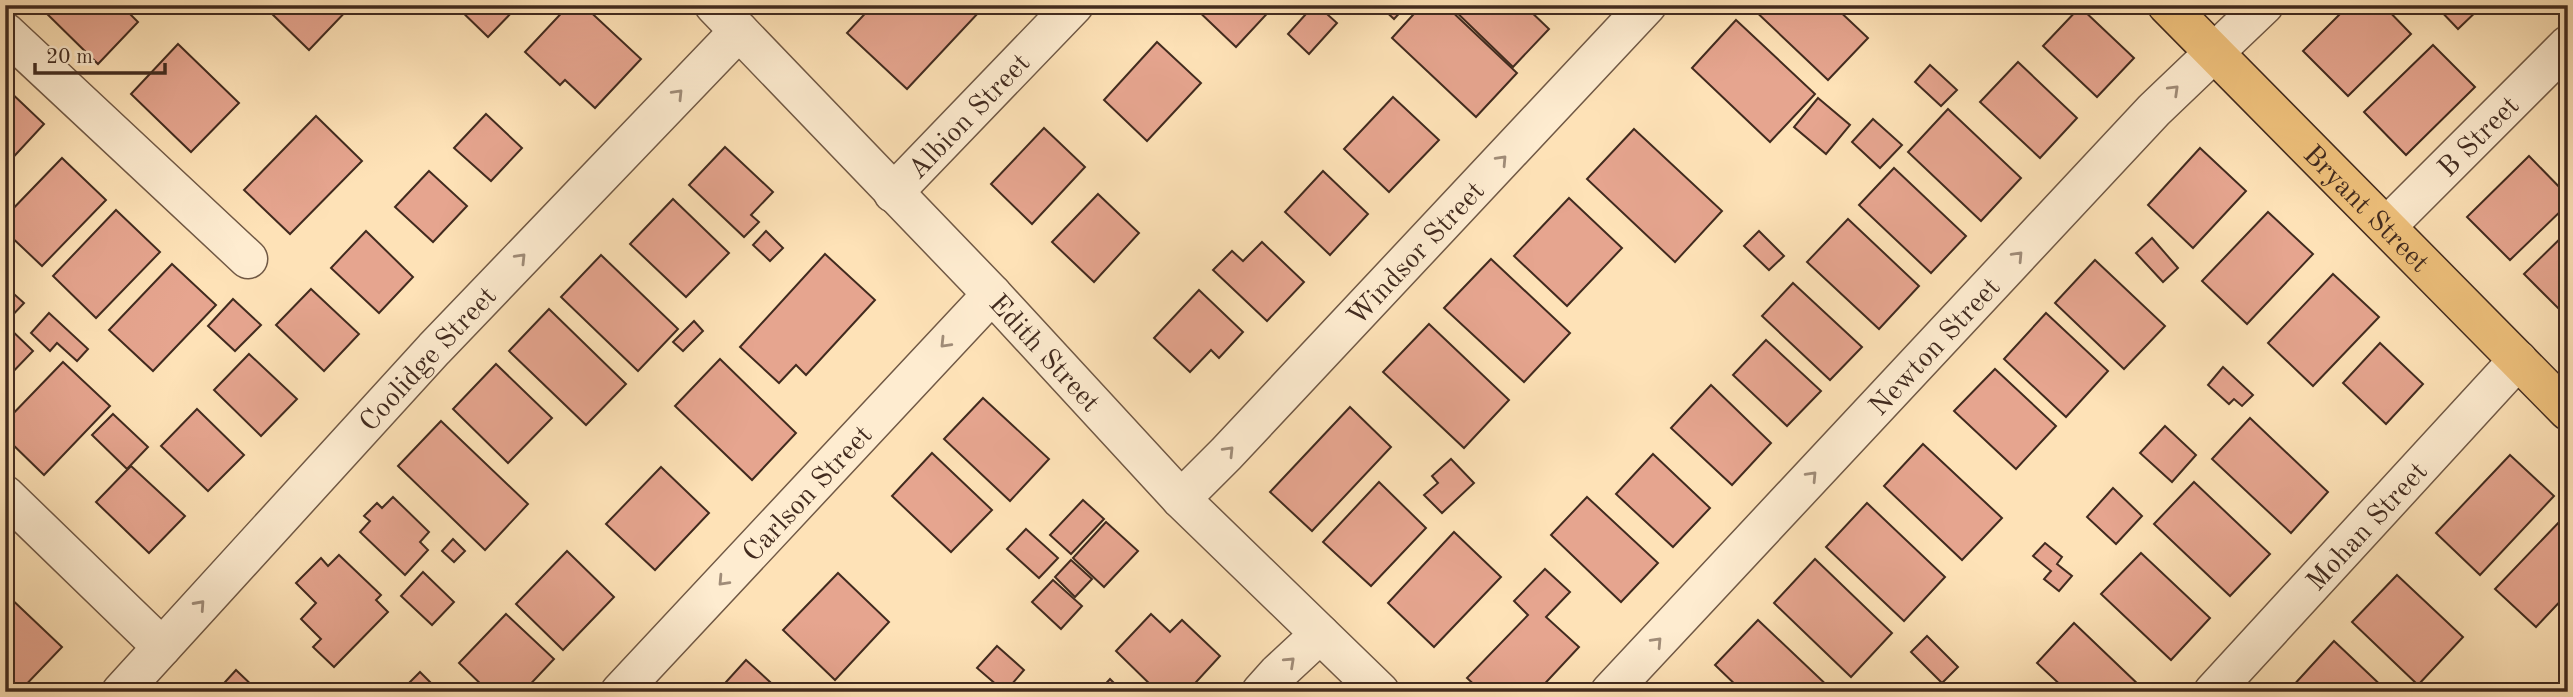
<svg xmlns="http://www.w3.org/2000/svg" width="2573" height="697" font-family="'Old Standard TT',serif">
<rect width="100%" height="100%" fill="#fee2b7"/>
<filter id="stains"><feTurbulence type="fractalNoise" baseFrequency=".00286" numOctaves="4"/><feColorMatrix values="0 0 0 0 .2 0 0 0 0 .09 0 0 0 0 .02 0 0 0 .5 -.17"/></filter>
<radialGradient id="worn" r=".72"><stop offset=".6" stop-color="#630" stop-opacity="0"/><stop offset="1" stop-color="#630" stop-opacity=".3"/></radialGradient>
<!-- building -->
<g fill="#e6a58f" stroke="#422b1f" stroke-width="2">
<polygon points="38,5 121,5 138,22 98,64"/>
<polygon points="268,5 352,5 309,50 266,8"/>
<polygon points="455,5 519,5 488,37"/>
<polygon points="569,5 583,5 641,59 595,108 565,80 560,85 525,52"/>
<polygon points="873,5 974,5 980,11 907,89 847,33"/>
<polygon points="1192,5 1275,5 1236,47"/>
<polygon points="1314,5 1317,5 1337,23 1309,54 1288,34"/>
<polygon points="1379,5 1407,5 1394,19"/>
<polygon points="1422,5 1445,5 1517,73 1476,117 1392,38"/>
<polygon points="1449,5 1524,5 1549,29 1513,67"/>
<polygon points="1833,5 1868,38 1828,80 1750,6"/>
<polygon points="2349,5 2383,5 2411,34 2348,96 2303,51"/>
<polygon points="2435,5 2483,5 2458,29"/>
<polygon points="2080,7 2134,58 2097,97 2043,46"/>
<polygon points="1736,20 1815,94 1770,142 1692,68"/>
<polygon points="1157,42 1201,83 1147,141 1104,100"/>
<polygon points="178,44 239,103 191,152 131,94"/>
<polygon points="2433,45 2475,87 2406,155 2364,112"/>
<polygon points="2018,62 2077,118 2040,158 1980,102"/>
<polygon points="1930,65 1957,90 1941,106 1915,82"/>
<polygon points="5,87 44,124 6,165 5,164"/>
<polygon points="1393,97 1439,140 1389,192 1344,149"/>
<polygon points="1818,98 1850,125 1826,154 1794,127"/>
<polygon points="1948,109 2021,178 1981,221 1908,152"/>
<polygon points="486,114 522,148 491,181 454,148"/>
<polygon points="316,116 362,161 290,234 244,190"/>
<polygon points="1873,119 1902,145 1880,168 1852,142"/>
<polygon points="1044,128 1085,167 1032,224 991,184"/>
<polygon points="1634,129 1722,211 1675,262 1587,179"/>
<polygon points="725,147 773,192 751,215 759,222 744,237 689,185"/>
<polygon points="2200,148 2246,191 2193,248 2148,205"/>
<polygon points="2529,156 2568,196 2568,204 2510,260 2467,217"/>
<polygon points="62,158 106,200 42,266 5,231 5,217"/>
<polygon points="1894,168 1966,236 1931,273 1859,205"/>
<polygon points="429,171 467,206 433,242 395,207"/>
<polygon points="1323,171 1368,214 1330,255 1285,212"/>
<polygon points="1098,194 1139,233 1094,282 1052,242"/>
<polygon points="1569,198 1622,248 1567,306 1514,256"/>
<polygon points="673,199 729,253 686,297 630,244"/>
<polygon points="116,210 160,252 96,318 53,276"/>
<polygon points="2268,212 2313,254 2247,324 2202,281"/>
<polygon points="1848,219 1919,286 1879,329 1807,262"/>
<polygon points="366,231 413,277 379,313 331,268"/>
<polygon points="766,231 783,248 770,261 753,245"/>
<polygon points="1759,231 1784,256 1769,270 1744,246"/>
<polygon points="2568,231 2568,307 2562,312 2524,274"/>
<polygon points="2152,238 2178,268 2163,282 2136,253"/>
<polygon points="1262,242 1304,282 1267,321 1213,270 1232,251 1243,261"/>
<polygon points="825,254 875,300 806,375 796,365 779,383 740,347"/>
<polygon points="601,255 678,329 638,371 561,297"/>
<polygon points="1491,259 1570,333 1524,382 1444,308"/>
<polygon points="2095,260 2165,326 2124,369 2055,303"/>
<polygon points="172,264 216,305 153,371 109,330"/>
<polygon points="2333,274 2379,317 2313,386 2268,343"/>
<polygon points="1793,283 1862,347 1830,380 1762,316"/>
<polygon points="5,286 24,303 9,319 5,316"/>
<polygon points="311,289 359,334 324,371 276,325"/>
<polygon points="1199,290 1243,332 1219,358 1211,350 1190,372 1154,338"/>
<polygon points="233,299 261,325 235,351 208,326"/>
<polygon points="549,309 626,384 586,425 509,351"/>
<polygon points="49,313 88,349 77,361 57,343 50,351 31,333"/>
<polygon points="2046,313 2108,371 2066,417 2004,359"/>
<polygon points="694,321 703,331 683,351 673,342"/>
<polygon points="5,324 33,351 5,380"/>
<polygon points="1429,324 1509,400 1464,448 1383,372"/>
<polygon points="1766,340 1821,391 1787,426 1733,375"/>
<polygon points="2380,343 2423,384 2386,424 2343,383"/>
<polygon points="249,354 297,399 261,436 214,390"/>
<polygon points="720,359 796,433 752,480 675,406"/>
<polygon points="63,362 110,406 44,475 5,437 5,422"/>
<polygon points="496,364 552,418 508,463 453,409"/>
<polygon points="2223,367 2253,395 2242,406 2234,399 2229,404 2208,385"/>
<polygon points="1995,369 2056,426 2016,469 1954,411"/>
<polygon points="1711,385 1771,443 1732,485 1671,428"/>
<polygon points="983,398 1049,459 1010,501 944,439"/>
<polygon points="1350,407 1391,447 1312,531 1270,492"/>
<polygon points="197,409 244,455 208,491 161,446"/>
<polygon points="113,414 148,447 127,469 92,435"/>
<polygon points="2250,418 2328,492 2291,533 2212,459"/>
<polygon points="441,421 528,504 485,550 398,466"/>
<polygon points="2165,426 2196,455 2172,482 2140,453"/>
<polygon points="1923,444 2002,518 1962,560 1884,486"/>
<polygon points="932,453 992,510 951,552 892,496"/>
<polygon points="1653,454 1710,508 1673,547 1616,494"/>
<polygon points="2510,455 2554,496 2480,575 2436,533"/>
<polygon points="1451,459 1474,483 1442,513 1424,495 1438,483 1432,476"/>
<polygon points="131,466 185,516 149,553 96,502"/>
<polygon points="661,467 709,513 655,570 606,524"/>
<polygon points="1379,482 1426,528 1371,586 1323,542"/>
<polygon points="2194,482 2270,554 2230,596 2154,524"/>
<polygon points="2113,488 2142,516 2116,544 2087,517"/>
<polygon points="393,497 429,532 420,542 428,550 405,575 360,532 370,521 364,516 377,503 382,508"/>
<polygon points="1587,497 1658,563 1621,602 1551,535"/>
<polygon points="1083,500 1104,519 1071,554 1050,535"/>
<polygon points="1867,503 1945,577 1904,621 1826,547"/>
<polygon points="2562,519 2568,525 2568,593 2536,627 2495,589"/>
<polygon points="1106,522 1138,551 1104,587 1073,558"/>
<polygon points="1026,529 1058,558 1039,578 1007,549"/>
<polygon points="1454,532 1501,577 1434,647 1388,603"/>
<polygon points="453,539 465,551 454,562 442,551"/>
<polygon points="2045,543 2062,557 2057,564 2072,576 2059,591 2044,579 2051,571 2033,556"/>
<polygon points="567,551 614,597 563,650 516,604"/>
<polygon points="2141,553 2210,618 2171,660 2101,594"/>
<polygon points="339,555 381,595 376,600 388,612 334,667 313,647 321,639 301,619 316,603 296,583 321,558 328,566"/>
<polygon points="1815,559 1892,633 1851,677 1774,603"/>
<polygon points="1071,560 1092,579 1075,597 1055,577"/>
<polygon points="1545,569 1570,592 1546,617 1579,647 1537,692 1482,692 1467,678 1528,615 1514,601"/>
<polygon points="423,572 454,602 432,625 401,596"/>
<polygon points="838,573 889,622 835,680 783,630"/>
<polygon points="2397,575 2463,637 2418,685 2352,622"/>
<polygon points="1053,580 1082,606 1061,629 1032,602"/>
<polygon points="5,593 62,647 19,692 5,692"/>
<polygon points="506,614 554,659 523,692 489,692 459,663"/>
<polygon points="1151,614 1170,632 1182,620 1220,656 1187,692 1158,692 1116,651"/>
<polygon points="1758,620 1834,692 1743,692 1715,665"/>
<polygon points="2074,623 2143,689 2141,692 2068,692 2037,663"/>
<polygon points="1927,636 1958,667 1942,683 1911,652"/>
<polygon points="2334,641 2388,692 2295,692 2291,688"/>
<polygon points="997,646 1024,670 1005,692 977,668"/>
<polygon points="746,660 781,692 717,692"/>
<polygon points="236,670 259,692 216,692"/>
<polygon points="420,672 440,692 400,692"/>
<polygon points="1110,679 1123,692 1098,692"/>
</g>
<g fill="none" stroke-linecap="round" stroke-linejoin="round">
<defs>
<g id="minor">
<path id="s1" d="M714,5L992,294L1181,499L1380,692"/>
<polyline points="5,32 248,259"/>
<path id="s2" d="M893,193L1074,5"/>
<path id="s3" d="M2387,226L2568,45"/>
<polyline points="5,495 162,647"/>
<path id="s4" d="M1181,499L1226,454L1647,5"/>
<path id="s5" d="M121,692L434,349L739,31"/>
<path id="s6" d="M620,692L992,294"/>
<polyline points="1261,692 1278,673 1320,634"/>
<path id="s7" d="M1610,692L2154,110L2264,5"/>
<path id="s8" d="M2213,692L2518,360"/>
</g>
<g id="major">
<path id="s9" d="M2167,5L2568,411"/>
</g>
</defs>
<!-- minor casing -->
<use href="#minor" stroke="#715945" stroke-width="41"/>
<!-- major casing -->
<use href="#major" stroke="#422b1f" stroke-width="41"/>
<!-- minor -->
<use href="#minor" stroke="#feecd0" stroke-width="38"/>
<!-- major -->
<use href="#major" stroke="#efc17c" stroke-width="38"/>
</g>
<!-- one-way arrows -->
<defs><path id="oneway-chevron" d="M-2-3.5L2.5 0L-2 3.5" fill="none" stroke-width="1.6" stroke-linecap="round" stroke-linejoin="round" transform="scale(1.75)"/></defs>
<g stroke="#a08c78">
<use href="#oneway-chevron" transform="translate(2174 90) rotate(-44)"/>
<use href="#oneway-chevron" transform="translate(678 94) rotate(-46)"/>
<use href="#oneway-chevron" transform="translate(1502 160) rotate(-47)"/>
<use href="#oneway-chevron" transform="translate(2018 256) rotate(-47)"/>
<use href="#oneway-chevron" transform="translate(521 258) rotate(-46)"/>
<use href="#oneway-chevron" transform="translate(945 343) rotate(134)"/>
<use href="#oneway-chevron" transform="translate(1229 451) rotate(-46)"/>
<use href="#oneway-chevron" transform="translate(1812 476) rotate(-47)"/>
<use href="#oneway-chevron" transform="translate(723 581) rotate(133)"/>
<use href="#oneway-chevron" transform="translate(200 605) rotate(-48)"/>
<use href="#oneway-chevron" transform="translate(1657 642) rotate(-47)"/>
<use href="#oneway-chevron" transform="translate(1290 662) rotate(-43)"/>
</g>
<g text-anchor="middle" stroke-width="6" stroke-linejoin="round" paint-order="stroke">
<!-- street labels -->
<g font-size="28" fill="#422b1f" stroke="#feecd0">
<text dy="10" stroke="none"><textPath href="#s2" startOffset="108">Albion Street</textPath></text>
<text dy="10" stroke="none"><textPath href="#s3" startOffset="128">B Street</textPath></text>
<text dy="10" stroke="none"><textPath href="#s9" startOffset="285">Bryant Street</textPath></text>
<text dy="10" stroke="none"><textPath href="#s4" startOffset="340">Windsor Street</textPath></text>
<text dy="10" stroke="none"><textPath href="#s7" startOffset="474">Newton Street</textPath></text>
<text dy="10" stroke="none"><textPath href="#s1" startOffset="480">Edith Street</textPath></text>
<text dy="10" stroke="none"><textPath href="#s5" startOffset="453">Coolidge Street</textPath></text>
<text dy="10" stroke="none"><textPath href="#s6" startOffset="273">Carlson Street</textPath></text>
<text dy="10" stroke="none"><textPath href="#s8" startOffset="226">Mohan Street</textPath></text>
</g>
</g>
<!-- margin -->
<rect width="2573" height="697" fill="none" stroke="#fee2b7" stroke-width="28"/>
<rect x="7" y="7" width="2559" height="683" fill="none" stroke="#422b1f" stroke-width="3.5"/>
<rect x="14" y="14" width="2545" height="669" fill="none" stroke="#422b1f" stroke-width="2"/>
<!-- scale -->
<path d="M35 63v10h130v-10" fill="none" stroke="#422b1f" stroke-width="3.5"/>
<text x="46" y="63" font-size="21" fill="#422b1f" stroke="#feecd0" stroke-width="5" paint-order="stroke">20 m</text>
<rect width="100%" height="100%" filter="url(#stains)"/>
<rect width="100%" height="100%" fill="url(#worn)"/>
</svg>
